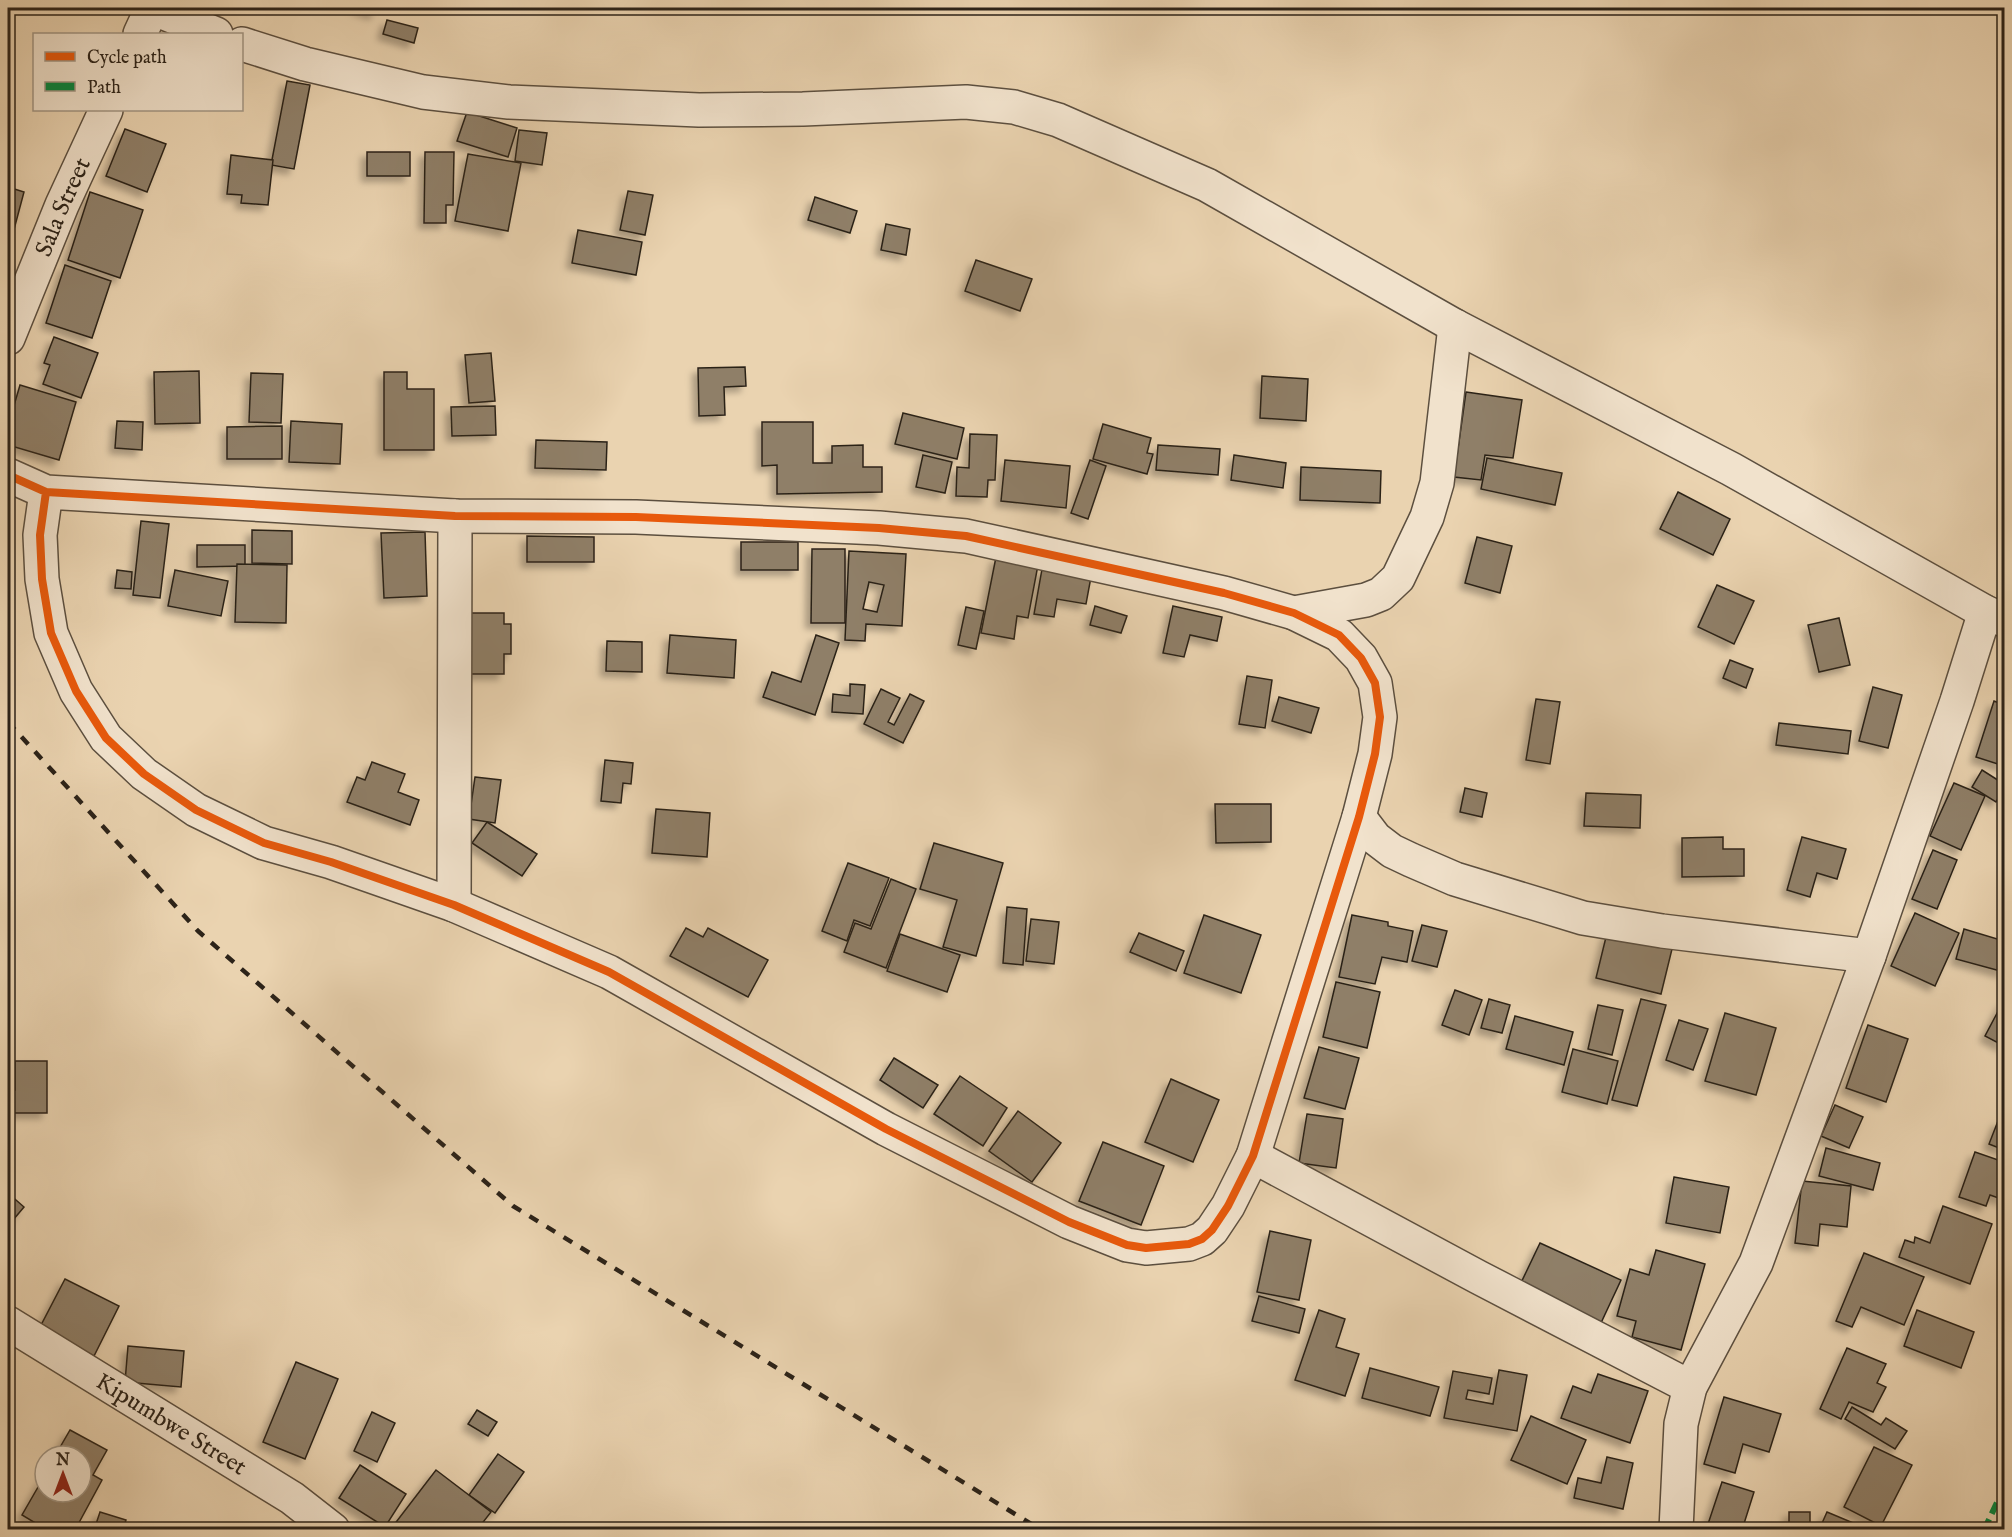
<svg xmlns="http://www.w3.org/2000/svg" width="2012" height="1537" font-family="'IM FELL English',serif">
<defs>
<filter id="shadow"><feDropShadow dx="-5.5" dy="5.5" stdDeviation="3" flood-color="#0004"/></filter>
</defs>
<rect width="100%" height="100%" fill="#ead3b0"/>
<filter id="stains"><feTurbulence type="fractalNoise" baseFrequency=".00333" numOctaves="4"/><feColorMatrix values="0 0 0 0 .2 0 0 0 0 .09 0 0 0 0 .02 0 0 0 .5 -.17"/></filter>
<radialGradient id="worn" r=".72"><stop offset=".6" stop-color="#630" stop-opacity="0"/><stop offset="1" stop-color="#630" stop-opacity=".3"/></radialGradient>
<!-- building -->
<g fill="#8f7f68" stroke="#2c2319" stroke-width="1.5" fill-rule="evenodd" filter="url(#shadow)">
<polygon points="356,8 377,8 375,14"/>
<polygon points="387,20 418,28 414,43 383,34"/>
<polygon points="287,81 310,85 294,169 271,165"/>
<polygon points="467,112 517,128 508,157 457,141"/>
<polygon points="125,129 166,144 147,192 106,176"/>
<polygon points="519,130 547,133 542,165 515,161"/>
<rect x="367" y="152" width="43" height="24"/>
<polygon points="425,152 454,152 453,205 446,205 446,223 424,223"/>
<polygon points="468,154 521,163 508,231 455,221"/>
<polygon points="231,155 273,160 268,205 241,203 242,195 227,194"/>
<polygon points="8,187 24,192 8,252"/>
<polygon points="628,191 653,195 645,235 620,230"/>
<polygon points="90,192 143,210 120,278 68,260"/>
<polygon points="815,197 857,211 850,233 808,220"/>
<polygon points="886,224 910,229 906,255 881,250"/>
<polygon points="578,230 642,242 636,275 572,263"/>
<polygon points="976,260 1032,279 1020,311 965,291"/>
<polygon points="65,265 111,281 92,338 46,323"/>
<polygon points="54,337 98,353 81,398 43,384 50,365 44,363"/>
<polygon points="491,353 495,401 469,403 465,355"/>
<polygon points="745,367 746,386 724,387 725,415 699,416 698,368"/>
<polygon points="199,371 200,423 155,424 154,372"/>
<polygon points="384,372 407,372 407,389 434,389 434,450 384,450"/>
<polygon points="251,373 283,374 281,423 249,422"/>
<polygon points="1262,376 1308,379 1306,421 1260,418"/>
<polygon points="20,385 76,402 59,460 8,445 8,426"/>
<polygon points="1466,392 1522,400 1513,458 1485,455 1481,480 1454,477"/>
<polygon points="495,406 496,435 452,436 451,407"/>
<polygon points="903,413 964,428 957,459 895,444"/>
<polygon points="117,421 143,422 142,450 115,448"/>
<polygon points="291,421 342,424 340,464 289,462"/>
<polygon points="762,422 813,422 813,463 832,463 832,446 863,445 863,467 882,467 882,492 777,494 777,465 762,466"/>
<polygon points="1103,424 1151,438 1147,453 1153,454 1147,474 1093,459"/>
<polygon points="282,426 282,459 227,459 227,427"/>
<polygon points="970,434 997,435 995,480 988,480 987,497 956,496 957,467 969,468"/>
<polygon points="536,440 607,442 606,470 535,468"/>
<polygon points="1158,445 1220,449 1218,475 1156,470"/>
<polygon points="923,455 952,462 945,493 916,487"/>
<polygon points="1234,455 1286,463 1283,488 1231,480"/>
<polygon points="1487,458 1562,473 1555,505 1481,489"/>
<polygon points="1005,460 1070,466 1066,508 1001,501"/>
<polygon points="1090,460 1106,466 1088,519 1071,513"/>
<polygon points="1301,467 1381,471 1380,503 1300,500"/>
<polygon points="1678,492 1730,519 1713,555 1660,529"/>
<polygon points="141,521 169,524 160,598 133,595"/>
<polygon points="252,530 292,531 292,564 252,563"/>
<polygon points="425,532 427,596 384,598 381,533"/>
<polygon points="527,536 594,537 594,562 527,562"/>
<polygon points="1477,537 1512,546 1500,593 1465,583"/>
<rect x="741" y="542" width="57" height="28"/>
<polygon points="197,545 245,545 245,566 197,567"/>
<polygon points="812,549 845,549 845,623 811,623"/>
<path d="M849,551L906,554L902,626L866,624L865,641L845,640ZM869,582L884,585L877,612L863,609Z"/>
<polygon points="996,557 1038,565 1028,618 1017,616 1014,639 981,633"/>
<polygon points="237,564 287,565 286,623 235,622"/>
<polygon points="1042,569 1091,577 1086,604 1057,599 1054,617 1034,614"/>
<polygon points="117,570 132,572 131,589 115,588"/>
<polygon points="175,570 228,581 221,616 168,606"/>
<polygon points="1717,585 1754,601 1734,644 1698,627"/>
<polygon points="1095,606 1127,616 1121,633 1090,625"/>
<polygon points="1173,606 1222,617 1217,641 1190,635 1184,657 1163,653"/>
<polygon points="966,607 984,611 976,649 958,645"/>
<polygon points="466,613 504,613 504,624 511,624 511,654 504,654 504,674 470,674"/>
<polygon points="1839,618 1850,665 1819,672 1808,625"/>
<polygon points="670,635 736,640 734,678 667,673"/>
<polygon points="816,635 839,643 815,715 763,697 772,672 801,682"/>
<polygon points="607,641 642,642 642,672 606,671"/>
<polygon points="1730,660 1753,669 1746,688 1723,678"/>
<polygon points="1247,676 1272,680 1265,728 1239,724"/>
<polygon points="850,684 865,685 863,714 832,712 833,694 850,696"/>
<polygon points="1873,687 1902,695 1888,748 1859,741"/>
<polygon points="881,689 900,698 888,722 894,725 910,694 924,701 903,743 864,724"/>
<polygon points="1279,697 1319,708 1311,733 1272,721"/>
<polygon points="1536,699 1560,702 1550,764 1526,760"/>
<polygon points="1994,701 2004,705 2004,766 1976,757"/>
<polygon points="1779,723 1851,731 1848,754 1776,745"/>
<polygon points="605,760 633,763 631,784 623,783 621,803 601,801"/>
<polygon points="372,762 405,774 398,792 419,800 410,825 347,802 357,777 365,780"/>
<polygon points="1982,770 2004,784 2004,789 1996,802 1972,787"/>
<polygon points="475,777 501,780 495,823 469,819"/>
<polygon points="1954,783 1985,796 1961,850 1930,836"/>
<polygon points="1465,788 1487,793 1482,817 1460,812"/>
<polygon points="1586,793 1641,795 1640,828 1584,826"/>
<polygon points="1215,804 1271,804 1271,842 1216,843"/>
<polygon points="656,809 710,813 707,857 652,853"/>
<polygon points="487,822 537,854 522,876 472,843"/>
<polygon points="1723,837 1723,849 1744,849 1744,876 1682,877 1682,838"/>
<polygon points="1802,837 1846,849 1837,879 1817,873 1810,897 1787,890"/>
<polygon points="934,843 1003,863 976,956 943,947 957,900 920,889"/>
<polygon points="1933,850 1957,860 1937,909 1912,899"/>
<polygon points="848,863 889,878 870,926 854,920 847,941 822,931"/>
<polygon points="891,879 916,889 886,968 844,952 855,923 871,929"/>
<polygon points="1007,907 1027,909 1023,965 1003,963"/>
<polygon points="1915,913 1959,933 1935,986 1891,966"/>
<polygon points="1204,915 1261,935 1241,993 1184,973"/>
<polygon points="1352,915 1388,922 1388,926 1413,931 1407,962 1382,957 1375,984 1339,977"/>
<polygon points="1031,919 1059,922 1054,964 1026,961"/>
<polygon points="1422,925 1447,931 1437,967 1412,961"/>
<polygon points="686,928 703,937 708,928 768,960 748,997 670,956"/>
<polygon points="1964,929 2004,941 2004,972 1956,959"/>
<polygon points="1139,933 1184,951 1176,971 1130,952"/>
<polygon points="1607,933 1672,949 1661,994 1596,978"/>
<polygon points="900,934 960,955 947,992 887,971"/>
<polygon points="1336,982 1380,992 1367,1048 1323,1037"/>
<polygon points="1455,990 1482,1000 1469,1035 1442,1025"/>
<polygon points="1489,999 1510,1005 1502,1033 1481,1028"/>
<polygon points="1641,999 1666,1005 1637,1106 1612,1100"/>
<polygon points="2004,1000 2004,1046 1985,1036"/>
<polygon points="1598,1005 1623,1010 1612,1055 1588,1049"/>
<polygon points="1725,1013 1776,1028 1756,1095 1705,1081"/>
<polygon points="1515,1016 1573,1032 1564,1065 1506,1049"/>
<polygon points="1679,1020 1708,1029 1693,1070 1666,1060"/>
<polygon points="1868,1025 1908,1039 1886,1102 1846,1088"/>
<polygon points="1319,1047 1359,1058 1345,1109 1304,1098"/>
<polygon points="1573,1049 1618,1061 1607,1104 1562,1092"/>
<polygon points="894,1058 938,1085 923,1108 880,1080"/>
<polygon points="15,1061 47,1061 47,1113 8,1113 8,1090 15,1090"/>
<polygon points="960,1076 1007,1108 983,1146 934,1114"/>
<polygon points="1171,1079 1219,1100 1193,1162 1145,1142"/>
<polygon points="1835,1105 1863,1117 1849,1148 1821,1136"/>
<polygon points="1018,1111 1061,1143 1032,1182 989,1151"/>
<polygon points="1307,1114 1343,1119 1336,1168 1299,1163"/>
<polygon points="1998,1121 2004,1123 2004,1150 1989,1144"/>
<polygon points="1103,1142 1164,1166 1141,1225 1079,1201"/>
<polygon points="1826,1148 1880,1163 1873,1190 1819,1176"/>
<polygon points="1975,1152 2004,1162 2004,1200 1990,1195 1986,1206 1959,1197"/>
<polygon points="1674,1177 1729,1187 1720,1233 1666,1223"/>
<polygon points="1802,1181 1851,1186 1847,1227 1820,1224 1818,1246 1795,1243"/>
<polygon points="8,1193 24,1207 8,1226"/>
<polygon points="1943,1206 1992,1224 1970,1284 1899,1257 1905,1240 1914,1243 1915,1237 1930,1243"/>
<polygon points="1270,1231 1311,1240 1299,1300 1257,1292"/>
<polygon points="1540,1243 1621,1280 1600,1325 1519,1287"/>
<polygon points="1656,1250 1705,1264 1681,1350 1632,1337 1636,1321 1617,1316 1630,1269 1649,1275"/>
<polygon points="1864,1253 1924,1277 1904,1325 1861,1307 1852,1327 1836,1321"/>
<polygon points="65,1279 119,1306 94,1356 39,1329"/>
<polygon points="1259,1296 1305,1309 1299,1333 1252,1321"/>
<polygon points="1319,1310 1345,1319 1336,1347 1359,1354 1345,1396 1295,1380"/>
<polygon points="1917,1310 1974,1332 1961,1368 1904,1346"/>
<polygon points="128,1346 184,1351 181,1387 125,1382"/>
<polygon points="1847,1348 1886,1364 1877,1383 1886,1387 1873,1412 1849,1402 1841,1419 1820,1409"/>
<polygon points="296,1362 338,1379 305,1459 263,1442"/>
<polygon points="1370,1368 1439,1387 1430,1416 1362,1398"/>
<polygon points="1499,1370 1527,1375 1517,1431 1444,1418 1453,1371 1492,1378 1489,1394 1468,1390 1466,1399 1493,1404"/>
<polygon points="1598,1374 1648,1391 1630,1443 1561,1418 1573,1386 1591,1393"/>
<polygon points="1724,1397 1781,1414 1769,1452 1743,1444 1735,1473 1704,1464"/>
<polygon points="1852,1407 1881,1425 1886,1418 1907,1431 1895,1449 1845,1419"/>
<polygon points="477,1410 497,1422 488,1436 468,1424"/>
<polygon points="372,1412 395,1423 377,1462 354,1451"/>
<polygon points="1531,1416 1586,1440 1567,1484 1511,1460"/>
<polygon points="70,1430 107,1450 93,1475 102,1480 75,1530 47,1530 22,1515 45,1475 45,1492 81,1492 81,1456 55,1456"/>
<polygon points="1874,1447 1912,1465 1881,1526 1844,1507"/>
<polygon points="498,1454 524,1472 495,1513 469,1495"/>
<polygon points="1607,1457 1633,1463 1623,1509 1574,1498 1578,1478 1601,1483"/>
<polygon points="360,1465 406,1494 385,1527 339,1498"/>
<polygon points="436,1470 491,1512 477,1530 390,1530"/>
<polygon points="1722,1482 1754,1492 1742,1530 1706,1530"/>
<polygon points="100,1512 126,1520 123,1530 94,1530"/>
<rect x="1789" y="1512" width="21" height="18"/>
<polygon points="1827,1512 1870,1530 1819,1530"/>
</g>
<g fill="none" stroke-linecap="round" stroke-linejoin="round">
<defs>
<g id="minor">
<polyline points="152,8 216,34"/>
<polyline points="140,34 152,8"/>
<polyline points="242,44 305,64 423,92 509,102 699,110 803,109 966,102 1014,107 1058,120 1207,185 1455,326 1731,469 1985,612 2004,620"/>
<path id="s1" d="M8,338L62,205L106,110"/>
<polyline points="8,475 46,492 455,516 636,517 879,528 966,536 1224,593 1294,613 1339,635 1361,658 1375,683 1380,717 1375,754 1359,817 1253,1156 1228,1206 1212,1230 1202,1239 1189,1244 1146,1248 1127,1245 1069,1222 886,1129 609,972 454,905 331,862 264,843 196,810 144,774 106,738 76,691 51,633 42,579 40,535 46,492"/>
<polyline points="1294,613 1366,600 1381,594 1398,578 1427,517 1437,483 1455,326"/>
<polyline points="1359,817 1375,838 1392,851 1411,860 1455,879 1583,918 1662,931 1869,956"/>
<polyline points="454,905 455,516"/>
<polyline points="1253,1156 1478,1277 1690,1387"/>
<path id="s2" d="M8,1323L292,1498L333,1530"/>
<polyline points="1676,1530 1681,1424 1690,1387 1756,1263 1869,956 1957,701 1985,612"/>
</g>
</defs>
<!-- minor casing -->
<use href="#minor" stroke="#5c4f3f" stroke-width="36"/>
<!-- minor -->
<use href="#minor" stroke="#f1e2cc" stroke-width="33"/>
<!-- rail -->
<polyline stroke="#2c2319" stroke-width="4.5" stroke-dasharray="10 10" stroke-linecap="butt" points="8,722 198,931 513,1206 1041,1530"/>
<!-- quiet -->
<polyline stroke="#00873e" stroke-width="6" stroke-dasharray="12 6" stroke-linecap="butt" points="1984,1530 2004,1488"/>
<defs>
<polyline id="cycleway" points="8,475 46,492 455,516 636,517 879,528 966,536 1224,593 1294,613 1339,635 1361,658 1375,683 1380,717 1375,754 1359,817 1253,1156 1228,1206 1212,1230 1202,1239 1189,1244 1146,1248 1127,1245 1069,1222 886,1129 609,972 454,905 331,862 264,843 196,810 144,774 106,738 76,691 51,633 42,579 40,535 46,492"/>
</defs>
<!-- cycleway casing -->
<use href="#cycleway" stroke="#f1e2cc" stroke-width="11"/>
<!-- cycleway -->
<use href="#cycleway" stroke="#e8590c" stroke-width="8"/>
</g>
<g text-anchor="middle" stroke-width="6" stroke-linejoin="round" paint-order="stroke">
<!-- street labels -->
<g font-size="24" fill="#2c2319" stroke="#f1e2cc">
<text dy="8" stroke="none"><textPath href="#s1" startOffset="142">Sala Street</textPath></text>
<text dy="8" stroke="none"><textPath href="#s2" startOffset="192">Kipumbwe Street</textPath></text>
</g>
</g>
<!-- margin -->
<rect width="2012" height="1537" fill="none" stroke="#ead3b0" stroke-width="30"/>
<rect x="9" y="9" width="1994" height="1519" fill="none" stroke="#2c2319" stroke-width="3"/>
<rect x="15" y="15" width="1982" height="1507" fill="none" stroke="#2c2319" stroke-width="1.5"/>
<!-- legend -->
<rect x="33" y="33" width="210" height="78" fill="#f1e2cc" stroke="#a29684" stroke-width="1.5"/>
<rect x="45" y="52" width="30" height="9" fill="#e8590c" stroke="#a29684" stroke-width="1.5"/>
<text x="87" y="63" font-size="18" fill="#2c2319">Cycle path</text>
<rect x="45" y="82" width="30" height="9" fill="#00873e" stroke="#a29684" stroke-width="1.5"/>
<text x="87" y="93" font-size="18" fill="#2c2319">Path</text>
<!-- north arrow -->
<g transform="translate(63 1474)"><circle r="28" fill="#f1e2cc" stroke="#a29684" stroke-width="1.5"/>
<path d="M0-4.5L10 22L0 15L-10 22Z" fill="#8f2418"/>
<text y="-9" font-size="16" font-weight="bold" text-anchor="middle" fill="#2c2319">N</text>
</g>
<rect width="100%" height="100%" filter="url(#stains)"/>
<rect width="100%" height="100%" fill="url(#worn)"/>
</svg>
